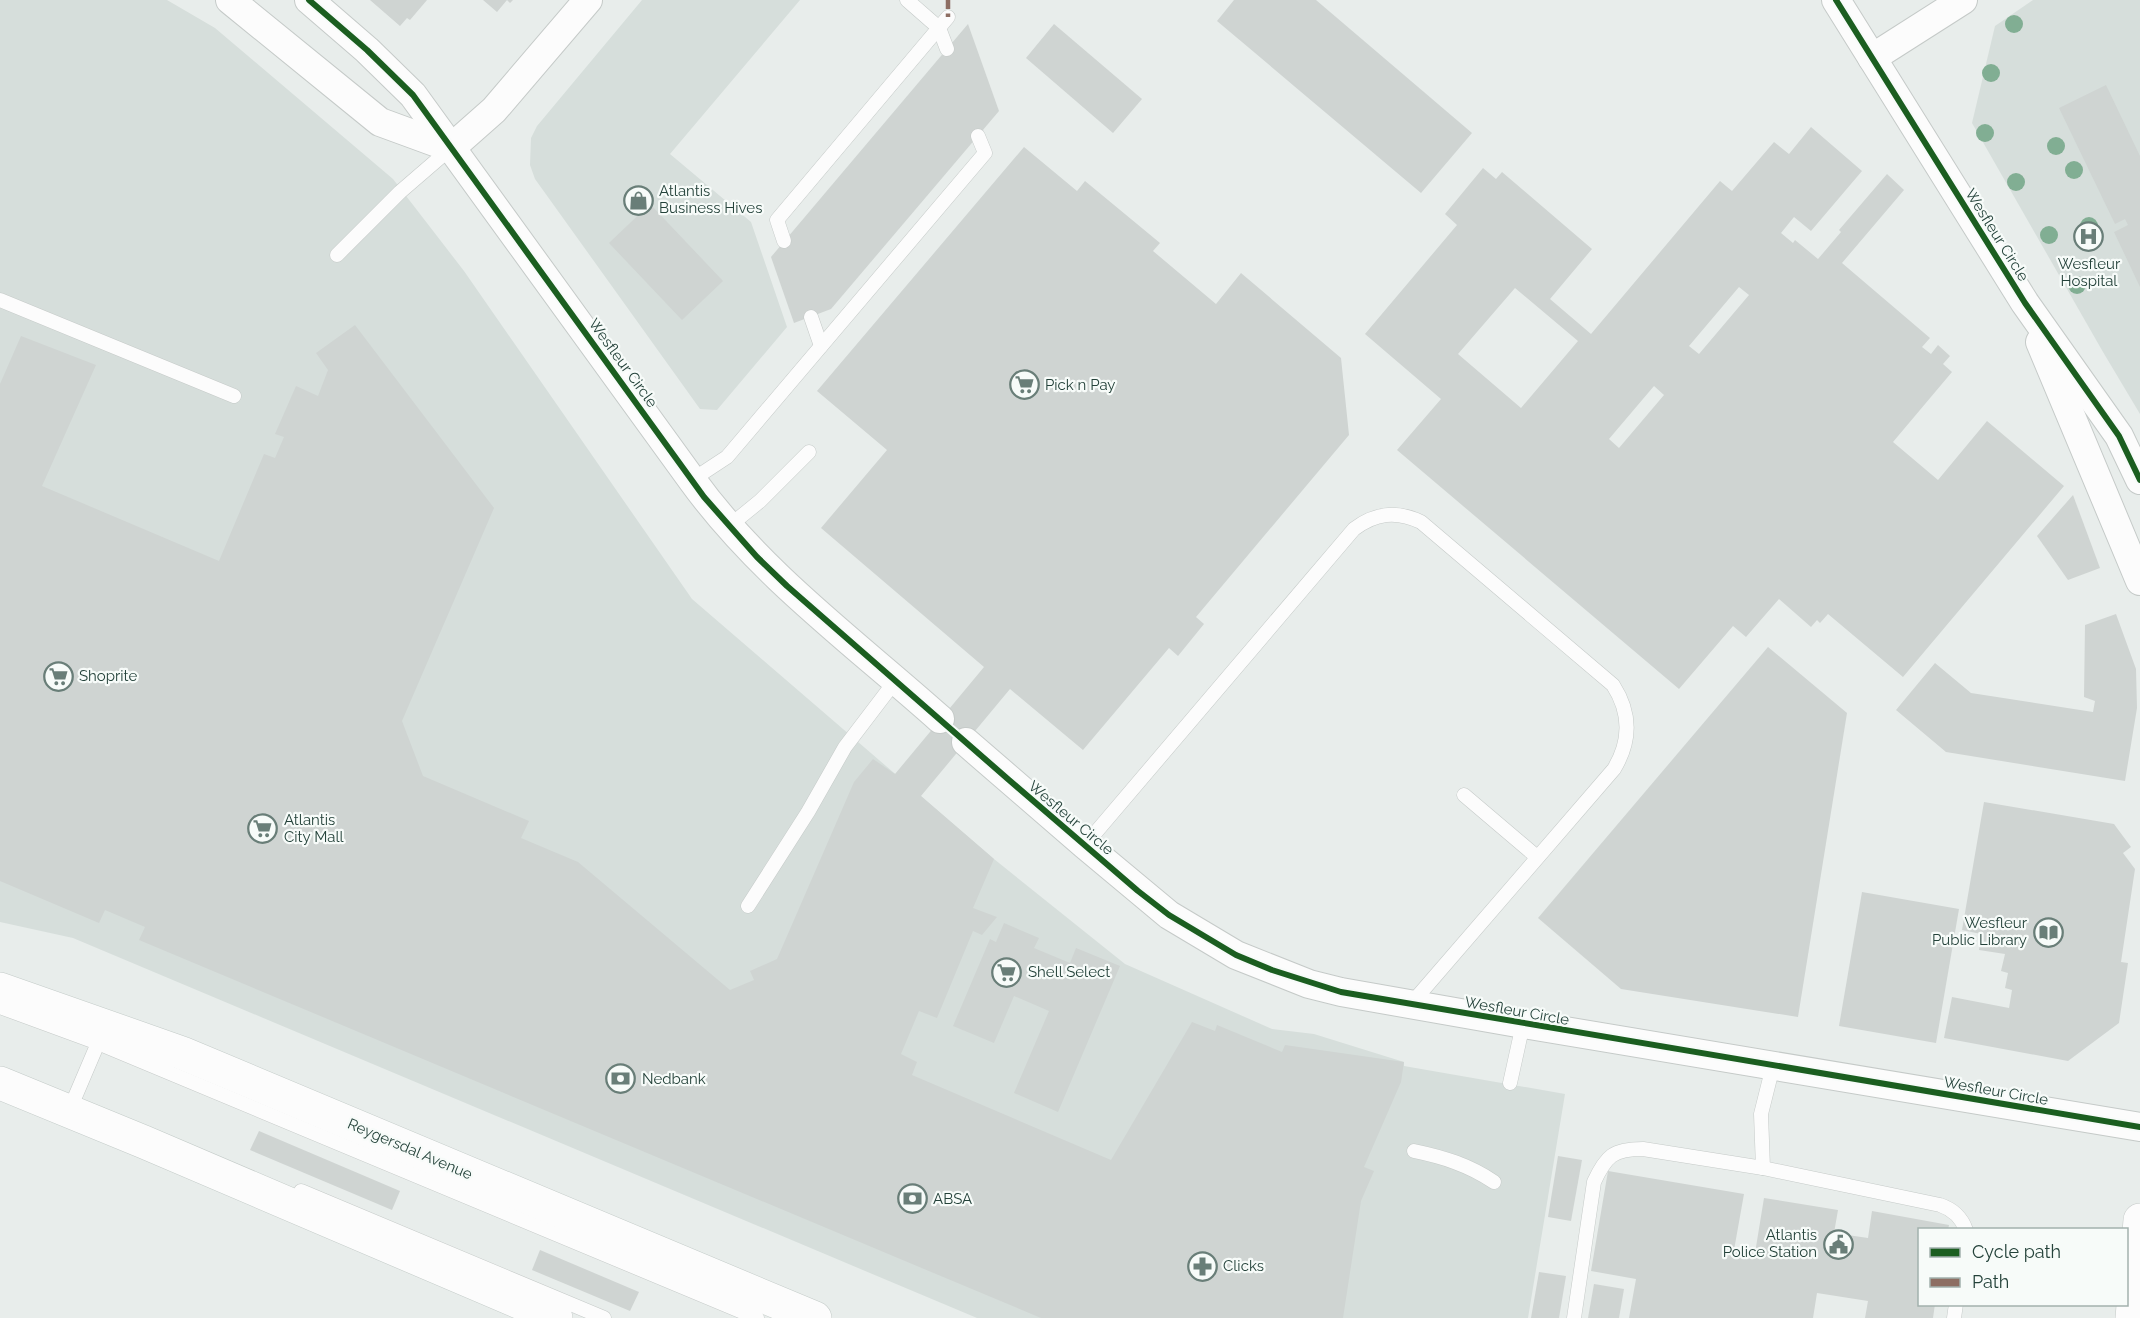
<svg xmlns="http://www.w3.org/2000/svg" width="2140" height="1318" font-family="Raleway,sans-serif">
<rect width="100%" height="100%" fill="#e8edeb"/>
<!-- built -->
<g fill="#d6dedb">
<polygon points="0,0 167,0 215,28 393,179 464,271 692,599 994,859 1125,964 1272,1029 1314,1034 1404,1062 1404,1066 1565,1094 1528,1318 977,1318 73,938 0,922"/>
<polygon points="642,0 800,0 670,154 751,222 787,327 717,410 700,409 535,179 530,165 531,138 537,126"/>
<polygon points="2033,0 2140,0 2140,414 2103,352 1972,123 1995,26"/>
</g>
<!-- building -->
<g fill="#cfd4d2" fill-rule="evenodd">
<polygon points="370,0 427,0 410,20 407,18 400,26"/>
<polygon points="483,0 513,0 510,3 507,0 497,12"/>
<polygon points="1234,0 1316,0 1472,133 1421,193 1217,21"/>
<polygon points="968,24 999,111 831,309 794,323 771,257"/>
<polygon points="1054,24 1142,99 1113,133 1026,58"/>
<polygon points="2106,85 2140,156 2140,287 2114,232 2128,225 2125,219 2115,224 2059,108"/>
<path d="M1811,127L1862,171L1811,231L1794,217L1781,233L1793,243L1795,240L1818,259L1841,232L1839,230L1887,174L1904,190L1842,263L1930,338L1922,347L1931,354L1938,345L1950,356L1943,364L1952,372L1893,442L1938,480L1987,421L2064,486L1903,677L1828,614L1820,623L1817,620L1811,627L1779,599L1746,637L1733,626L1679,689L1397,450L1441,399L1365,334L1457,225L1445,214L1483,168L1496,179L1502,172L1592,249L1550,299L1591,334L1720,181L1732,191L1774,142L1789,154ZM1739,287L1749,295L1699,354L1689,346ZM1515,288L1578,341L1521,408L1458,354ZM1654,386L1664,395L1619,448L1609,439Z"/>
<polygon points="1024,147 1077,191 1085,181 1160,243 1153,251 1216,304 1241,273 1341,358 1349,435 1196,617 1204,624 1178,656 1169,648 1083,750 1010,689 921,796 994,859 973,908 997,917 982,935 973,931 937,1018 919,1011 901,1054 917,1062 912,1075 1111,1160 1192,1022 1215,1031 1217,1025 1282,1052 1285,1045 1404,1062 1401,1082 1364,1167 1374,1171 1361,1201 1343,1318 1041,1318 139,940 145,927 105,910 99,923 0,881 0,384 21,336 96,365 42,486 219,561 264,454 275,458 284,437 275,434 296,386 318,396 328,370 316,353 355,325 494,508 402,721 423,776 529,821 521,838 578,862 730,990 754,980 750,971 777,959 854,782 873,759 895,774 984,667 821,528 887,450 817,391"/>
<polygon points="650,204 723,281 682,320 609,243"/>
<polygon points="2073,495 2100,568 2068,580 2037,536"/>
<polygon points="2116,614 2136,669 2137,708 2125,781 1946,752 1896,710 1935,663 1971,693 2093,712 2095,701 2084,697 2085,625"/>
<polygon points="1768,647 1847,713 1798,1017 1621,989 1538,918"/>
<polygon points="1984,802 2114,824 2131,847 2123,853 2135,869 2121,962 2128,963 2119,1023 2068,1061 1944,1038 1952,997 2009,1008 2012,990 2005,988 2008,973 2001,971 2005,954 1979,950 1981,934 1962,930"/>
<polygon points="1862,892 1959,909 1936,1043 1839,1026"/>
<polygon points="1004,923 1039,938 1034,948 1070,963 1076,948 1120,966 1058,1112 1014,1093 1049,1011 1014,996 994,1043 953,1026 990,939 996,942"/>
<polygon points="259,1131 400,1191 392,1210 250,1150"/>
<polygon points="1558,1156 1582,1160 1571,1221 1548,1217"/>
<polygon points="1608,1171 1744,1194 1734,1250 1755,1253 1764,1198 1838,1210 1834,1233 1868,1238 1872,1211 1949,1225 1948,1230 1920,1230 1920,1304 1935,1304 1933,1318 1865,1318 1868,1301 1817,1293 1813,1318 1629,1318 1636,1279 1591,1271"/>
<polygon points="540,1250 639,1292 630,1311 532,1270"/>
<polygon points="1539,1272 1566,1276 1559,1318 1531,1318"/>
<polygon points="1594,1284 1624,1289 1619,1318 1588,1318"/>
</g>
<g fill="none" stroke-linecap="round" stroke-linejoin="round">
<defs>
<g id="service">
<polyline points="907,0 939,28 947,49"/>
<polyline points="784,241 777,220 948,17"/>
<polyline points="337,255 400,192 451,148"/>
<polyline points="0,300 234,396"/>
<polyline points="811,317 821,346"/>
<polyline points="692,480 727,457 985,153 978,136"/>
<polyline points="728,527 760,501 809,452"/>
<polyline points="1464,795 1537,857"/>
<path d="M1085,845L1354,529C1375,513 1396,510 1421,522L1613,685C1631,713 1631,741 1614,769L1411,1004"/>
<polyline points="748,906 808,812 845,747 896,680"/>
<polyline points="0,1007 98,1043 757,1318"/>
<polyline points="1510,1083 1523,1024"/>
<polyline points="75,1097 98,1043"/>
<path d="M1414,1151C1443,1157 1469,1165 1494,1182"/>
<polyline points="1763,1168 1761,1114 1773,1066"/>
<polyline points="301,1191 604,1318"/>
<path d="M1574,1318L1594,1182C1606,1156 1613,1149 1643,1149L1763,1168L1940,1205C1952,1209 1961,1216 1966,1230"/>
<polyline points="1954,1318 1956,1304"/>
</g>
<g id="minor">
<polyline points="230,0 380,122 451,148"/>
<path d="M309,0L367,50L413,95L692,480C760,574 855,643 940,719"/>
<polyline points="1836,0 2025,303 2119,436 2140,480"/>
<polyline points="1872,58 1963,0"/>
<polyline points="451,148 494,110 588,0"/>
<polyline points="2040,342 2140,581"/>
<polyline points="966,742 1085,845 1169,915 1236,955 1309,984 1341,992 1523,1024 2140,1127"/>
</g>
<polyline id="tertiary" points="2132,1318 2140,1220"/>
<g id="secondary">
<polyline points="0,989 182,1053 815,1318"/>
<polyline points="0,1083 144,1142 556,1318"/>
</g>
</defs>
<!-- service casing -->
<use href="#service" stroke="#c5cac8" stroke-width="15"/>
<!-- minor casing -->
<use href="#minor" stroke="#c5cac8" stroke-width="30"/>
<!-- tertiary casing -->
<use href="#tertiary" stroke="#c5cac8" stroke-width="34"/>
<!-- secondary casing -->
<use href="#secondary" stroke="#c3cbc8" stroke-width="34"/>
<!-- service -->
<use href="#service" stroke="#fcfcfc" stroke-width="14"/>
<!-- minor -->
<use href="#minor" stroke="#fcfcfc" stroke-width="28"/>
<!-- tertiary -->
<use href="#tertiary" stroke="#fcfcfc" stroke-width="33"/>
<!-- secondary -->
<use href="#secondary" stroke="#fcfcfc" stroke-width="33"/>
<!-- quiet -->
<polyline stroke="#8d6e63" stroke-width="4.5" stroke-dasharray="9 4.5" stroke-linecap="butt" points="948,0 948,17"/>
<defs>
<g id="cycleway">
<polyline points="309,0 367,50 413,95 704,497 757,557 787,586 1009,780 1138,891 1169,915 1236,955 1272,970 1341,992 2140,1127"/>
<polyline points="1836,0 2025,303 2119,436 2140,480"/>
</g>
</defs>
<!-- cycleway casing -->
<use href="#cycleway" stroke="#f7fbf9" stroke-width="10"/>
<!-- cycleway -->
<use href="#cycleway" stroke="#1b5e20" stroke-width="6"/>
</g>
<!-- trees -->
<g fill="#81ae93">
<circle cx="2014" cy="24" r="9"/>
<circle cx="1991" cy="73" r="9"/>
<circle cx="1985" cy="133" r="9"/>
<circle cx="2056" cy="146" r="9"/>
<circle cx="2074" cy="170" r="9"/>
<circle cx="2016" cy="182" r="9"/>
<circle cx="2089" cy="226" r="9"/>
<circle cx="2049" cy="235" r="9"/>
<circle cx="2077" cy="285" r="9"/>
</g>
<!-- icons -->
<defs>
<symbol id="shop-ring" viewBox="-11 -11 22 22"><circle r="9.5" fill="#f7fbf9" stroke="#697e78" stroke-width="1.5"/><path d="M-5-2.5h2.3a2.7 3.5 0 0 1 5.4 0H5L5.5 6h-11ZM-1.5-2.5h3a1.5 2.3 0 0 0-3 0Z" fill="#697e78"/></symbol>
<symbol id="hospital-ring" viewBox="-11 -11 22 22"><circle r="9.5" fill="#f7fbf9" stroke="#697e78" stroke-width="1.5"/><path d="M-5-5h3v3.5h4V-5h3V5h-3V1.5h-4V5h-3Z" fill="#697e78"/></symbol>
<symbol id="supermarket-ring" viewBox="-11 -11 22 22"><circle r="9.5" fill="#f7fbf9" stroke="#697e78" stroke-width="1.5"/><path d="M-6-5.5h2.5l.6 2H6L4.5 2H-2.5L-4.4-4H-6ZM-1.5 3.2a1.3 1.3 0 1 0 .1 0ZM3 3.2a1.3 1.3 0 1 0 .1 0Z" fill="#697e78"/></symbol>
<symbol id="library-ring" viewBox="-11 -11 22 22"><circle r="9.5" fill="#f7fbf9" stroke="#697e78" stroke-width="1.5"/><path d="M-6-4Q-3-5.5-.7-3.5V5Q-3 3-6 4ZM6-4Q3-5.5 .7-3.5V5Q3 3 6 4Z" fill="#697e78"/></symbol>
<symbol id="bank-ring" viewBox="-11 -11 22 22"><circle r="9.5" fill="#f7fbf9" stroke="#697e78" stroke-width="1.5"/><path d="M-6-4H6V4H-6ZM0-2.3a2.3 2.3 0 1 0 0 4.6a2.3 2.3 0 1 0 0-4.6Z" fill="#697e78"/></symbol>
<symbol id="civic-ring" viewBox="-11 -11 22 22"><circle r="9.5" fill="#f7fbf9" stroke="#697e78" stroke-width="1.5"/><path d="M-.6-6.5H3V-4.5H.6V-3L4-1V1h2V6H-6V1h2V-1L-.6-3ZM-1.2 2.5V6h2.4V2.5Z" fill="#697e78"/></symbol>
<symbol id="pharmacy-ring" viewBox="-11 -11 22 22"><circle r="9.5" fill="#f7fbf9" stroke="#697e78" stroke-width="1.5"/><path d="M-2-6h4v4h4v4h-4v4h-4v-4h-4v-4h4Z" fill="#697e78"/></symbol>
</defs>
<g fill-rule="evenodd">
<use href="#shop-ring" x="622" y="184" width="33" height="33"/>
<use href="#hospital-ring" x="2072" y="220" width="33" height="33"/>
<use href="#supermarket-ring" x="1008" y="368" width="33" height="33"/>
<use href="#supermarket-ring" x="42" y="660" width="33" height="33"/>
<use href="#supermarket-ring" x="246" y="812" width="33" height="33"/>
<use href="#library-ring" x="2032" y="916" width="33" height="33"/>
<use href="#supermarket-ring" x="990" y="956" width="33" height="33"/>
<use href="#bank-ring" x="604" y="1062" width="33" height="33"/>
<use href="#bank-ring" x="896" y="1182" width="33" height="33"/>
<use href="#civic-ring" x="1822" y="1228" width="33" height="33"/>
<use href="#pharmacy-ring" x="1186" y="1250" width="33" height="33"/>
</g>
<g text-anchor="middle" stroke-width="4.5" stroke-linejoin="round" paint-order="stroke">
<!-- poi labels -->
<g font-size="15" fill="#24423a" stroke="#f7fbf9" text-anchor="start">
<text x="659" y="196">Atlantis<tspan x="659" dy="17">Business Hives</tspan></text>
<text x="2089" y="269" text-anchor="middle">Wesfleur<tspan x="2089" dy="17">Hospital</tspan></text>
<text x="1045" y="390">Pick n Pay</text>
<text x="79" y="681">Shoprite</text>
<text x="284" y="825">Atlantis<tspan x="284" dy="17">City Mall</tspan></text>
<text x="2027" y="928" text-anchor="end">Wesfleur<tspan x="2027" dy="17">Public Library</tspan></text>
<text x="1028" y="977">Shell Select</text>
<text x="642" y="1084">Nedbank</text>
<text x="933" y="1204">ABSA</text>
<text x="1817" y="1240" text-anchor="end">Atlantis<tspan x="1817" dy="17">Police Station</tspan></text>
<text x="1223" y="1271">Clicks</text>
</g>
<!-- street labels -->
<g font-size="15" fill="#24423a" stroke="#f7fbf9">
<text transform="translate(1997 235) rotate(58)" y="5">Wesfleur Circle</text>
<text transform="translate(623 363) rotate(54)" y="5">Wesfleur Circle</text>
<text transform="translate(1071 818) rotate(40)" y="5">Wesfleur Circle</text>
<text transform="translate(1517 1011) rotate(10)" y="5">Wesfleur Circle</text>
<text transform="translate(1996 1091) rotate(10)" y="5">Wesfleur Circle</text>
<text transform="translate(410 1149) rotate(23)" y="5">Reygersdal Avenue</text>
</g>
</g>
<!-- legend -->
<rect x="1918" y="1228" width="210" height="78" fill="#f7fbf9" stroke="#a3b1ad" stroke-width="1.5"/>
<rect x="1930" y="1248" width="30" height="9" fill="#1b5e20" stroke="#a3b1ad" stroke-width="1.5"/>
<text x="1972" y="1258" font-size="18" fill="#24423a">Cycle path</text>
<rect x="1930" y="1278" width="30" height="9" fill="#8d6e63" stroke="#a3b1ad" stroke-width="1.5"/>
<text x="1972" y="1288" font-size="18" fill="#24423a">Path</text>
</svg>
